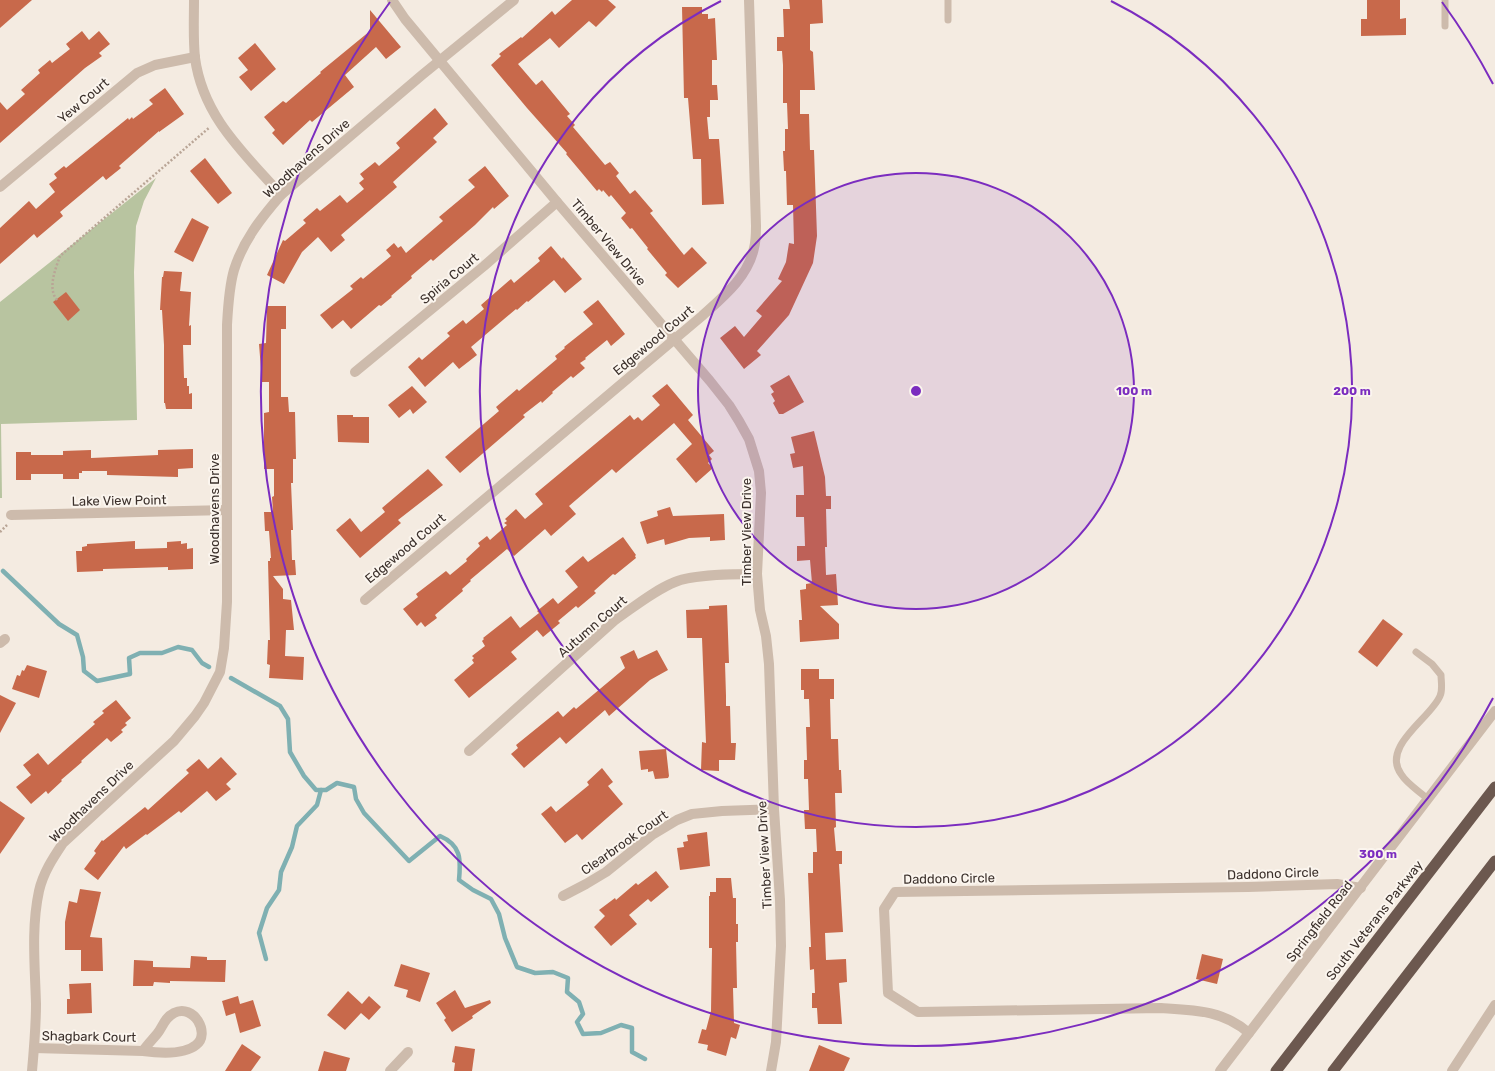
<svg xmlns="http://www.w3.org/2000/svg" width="1495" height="1071" font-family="Rubik,sans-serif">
<rect width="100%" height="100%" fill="#f4ebe1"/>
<!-- green -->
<polygon fill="#b8c4a0" points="156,178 144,201 136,226 134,272 137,420 1,424 2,498 0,498 0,302"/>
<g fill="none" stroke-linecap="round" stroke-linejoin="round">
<!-- stream -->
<g stroke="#7fb0b2" stroke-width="4.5">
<polyline points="3,571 59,624 77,635 83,657 84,671 97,681 130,674 129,658 140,653 162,653 178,647 192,650 202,663 209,667"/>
<path d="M231,678L280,706L288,719L290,752L304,776L316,790H326L337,783L354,787L356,799L364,813L409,861L440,836C461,845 461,859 459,880L473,890L491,899L499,914L505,938L517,967L535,973L553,972L568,978L567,992L579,1002L583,1014L577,1022L583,1034L601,1033L621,1025L632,1028V1052L645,1059"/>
<polyline points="266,959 259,933 267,908 279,890 281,872 292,847 297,826 317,805 321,790"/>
</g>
</g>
<!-- building -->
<g fill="#c8694b">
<polygon points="0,0 32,0 0,28"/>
<polygon points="572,0 608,0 616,7 596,27 589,21 559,48 550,38 518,64 536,85 542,80 570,114 567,116 575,125 573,127 605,165 610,162 619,173 616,176 630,194 635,190 653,211 650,213 684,255 692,247 707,263 678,288 665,275 667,273 647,249 648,248 632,228 630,229 621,218 626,213 611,195 609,197 603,190 602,192 599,189 597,191 566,154 567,153 527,108 491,65 501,56 499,54 521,37 522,38 552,11 555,15"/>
<polygon points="789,0 822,0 823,23 810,24 810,50 813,52 815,90 800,90 800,114 809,114 810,150 814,150 817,236 813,263 789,315 757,351 761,355 744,369 720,338 735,326 744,337 762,316 756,311 782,281 778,279 786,262 789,243 794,244 793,205 787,205 786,171 784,171 783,151 785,151 785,129 788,129 787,103 783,103 783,65 782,51 777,51 777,37 784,37 783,9 790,9"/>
<polygon points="1367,0 1400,0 1400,19 1406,18 1406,35 1361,36 1361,19 1367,19"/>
<polygon points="682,7 702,7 702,14 708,14 708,19 715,18 717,60 712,60 712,85 717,85 718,100 710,100 710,117 707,117 709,139 719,139 724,204 702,205 701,159 693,159 688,98 684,98"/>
<polygon points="370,10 401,47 386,59 376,47 345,75 354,87 312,122 310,120 283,145 272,133 275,130 264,117 283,101 286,103 321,73 320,72 370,31"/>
<polygon points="82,31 89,40 99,31 110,44 99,53 102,56 85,68 0,143 0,102 7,110 25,94 21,90 40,73 38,70 50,60 52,63 70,49 66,44"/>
<polygon points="255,43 276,69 251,91 239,77 248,70 238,58"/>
<polygon points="165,88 184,114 159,132 159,131 119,166 121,168 106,180 103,176 60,212 63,216 37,238 34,234 0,264 0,228 29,201 36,209 55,192 49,184 57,178 54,174 64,166 66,168 128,118 129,120 132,117 133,119 153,104 149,100"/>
<polygon points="435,108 448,124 433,138 437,142 393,182 397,187 341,235 345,240 331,252 318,237 302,252 284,284 267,275 283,240 285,241 306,223 303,220 317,208 320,211 340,195 347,203 364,189 359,183 364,179 360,174 375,162 379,166 400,148 396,143"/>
<polygon points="205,158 232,193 218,204 190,171"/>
<polygon points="485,166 509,196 494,209 493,207 475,225 433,261 431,259 411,276 412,278 391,296 392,297 381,306 379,305 351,329 343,320 332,329 320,315 353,289 350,286 361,277 363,279 391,256 386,250 394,243 398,248 401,246 406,253 443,221 439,217 475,187 468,180"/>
<polygon points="192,218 209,227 193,262 174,252"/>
<polygon points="551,246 562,259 563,257 582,279 565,293 554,280 528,302 527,301 517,310 516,309 471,347 477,355 459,369 453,362 425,387 408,367 419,357 422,360 450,336 447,333 463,320 466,324 484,309 481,305 511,279 514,283 540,261 538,258"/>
<polygon points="164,271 182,272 180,291 191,292 189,326 191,325 191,345 183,345 184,378 187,378 187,386 189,386 189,394 192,393 192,409 166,409 165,403 164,403 164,345 162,310 160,310 162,277 163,277"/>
<polygon points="66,292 80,310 68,321 53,302"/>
<polygon points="598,300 625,334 611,346 607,340 585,358 586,359 580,363 585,368 573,378 571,376 552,392 553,393 542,403 541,401 523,415 525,417 460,473 445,457 499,411 496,407 517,389 519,391 557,359 555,356 565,348 564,347 593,324 583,312"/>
<polygon points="267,306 286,306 286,329 281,329 281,397 288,397 289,412 295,412 296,459 293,459 293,483 291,483 293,530 291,530 292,560 295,560 296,575 273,576 283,589 283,599 291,600 294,630 286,630 285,656 304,657 303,680 269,678 270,665 267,664 268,640 270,640 268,561 270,561 270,558 271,558 269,531 265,531 264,512 273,512 272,497 274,496 274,469 264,469 264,413 269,412 269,382 262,382 259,344 266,343"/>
<polygon points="789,375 804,402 783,414 779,414 773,403 775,401 771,394 774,392 770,386"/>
<polygon points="667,384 693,415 688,420 714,451 709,455 712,459 708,463 713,468 696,483 676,459 692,444 674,423 616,473 612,469 569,506 576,514 551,536 545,529 514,556 507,549 470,580 471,581 462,589 463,591 435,615 437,618 425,627 421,622 417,626 403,609 418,597 416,594 446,571 450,575 467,561 466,559 480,546 478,543 487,536 490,540 507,525 504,523 507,521 505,519 516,509 525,519 543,504 535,494 630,415 634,420 638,417 642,421 660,405 652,396"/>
<polygon points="412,386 427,402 413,414 410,409 399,418 388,405"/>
<polygon points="337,415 353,415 353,417 369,417 369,443 338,442"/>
<polygon points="814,431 825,477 826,496 831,496 831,509 826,509 827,547 825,547 826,575 836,574 838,605 820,606 839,624 839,639 800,642 799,620 802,620 800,590 806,589 806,584 812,583 810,560 797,561 797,546 805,546 804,517 796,517 796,495 804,495 803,466 793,468 790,454 795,453 791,437"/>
<polygon points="193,449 193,468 178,469 178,477 107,475 107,471 82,471 82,473 79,473 79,479 63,479 63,474 31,474 31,480 16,480 16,452 31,452 31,455 63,455 63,451 91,450 91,458 158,455 158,450"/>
<polygon points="428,469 443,485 398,520 401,523 360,558 336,530 350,518 361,532 385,512 382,508"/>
<polygon points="670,507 673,516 724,514 725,540 710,541 710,537 689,538 665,545 664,539 647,544 640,522 658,516 657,511"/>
<polygon points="623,537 636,555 635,556 636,558 615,575 613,574 594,591 596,593 578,608 576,606 558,621 560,623 543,637 537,630 511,652 517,659 469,698 454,680 474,663 472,660 474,658 472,656 485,646 482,641 484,639 483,638 511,616 520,628 539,613 537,611 553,598 558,604 578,587 565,571 583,556 588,562"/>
<polygon points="135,541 135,549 167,548 167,542 181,541 181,544 187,543 187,549 193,548 193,569 168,570 168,567 103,569 103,571 77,572 76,551 82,551 82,547 87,546 87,544"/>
<polygon points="727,605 729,663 725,663 726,696 726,706 730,706 731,743 736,743 735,760 719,760 719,771 701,770 702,742 706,743 702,638 687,638 686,610 709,609 709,606"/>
<polygon points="1383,619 1403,634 1377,667 1358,652"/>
<polygon points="634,650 638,659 657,650 668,670 650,680 609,716 605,710 566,744 560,737 524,768 511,754 518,748 516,745 558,711 563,717 574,707 576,709 625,668 620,657"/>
<polygon points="27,665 47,671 39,698 12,689 17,675 20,676 22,670 24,671"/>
<polygon points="801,669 819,669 819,679 834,679 834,699 830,699 831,739 838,739 839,770 841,770 842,793 835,793 836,827 834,828 836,851 842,851 842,864 839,864 843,932 825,933 826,960 846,959 847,982 839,983 842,1024 818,1024 817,1008 812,1008 812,993 815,993 814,969 810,970 809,947 811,947 808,873 813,873 813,852 817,852 816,829 805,829 804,810 809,810 808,779 804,779 804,760 807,760 806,727 810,727 809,699 804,699 804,690 801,690"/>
<polygon points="0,695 16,703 0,733"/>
<polygon points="116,700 131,718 125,723 127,725 121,730 123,732 111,742 107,738 81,761 82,762 61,780 62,781 48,794 46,791 31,804 16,787 31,775 23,765 38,753 48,765 95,724 93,722 104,713 102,711"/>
<polygon points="666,749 669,776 668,778 655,779 653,771 648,772 648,769 641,770 639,751"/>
<polygon points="221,757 237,774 226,784 231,789 216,801 207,791 181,813 179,811 147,835 146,834 126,849 124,846 98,880 84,869 96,853 94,851 102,840 103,841 145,807 148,810 189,773 186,770 199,759 208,769"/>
<polygon points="602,768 613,782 608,786 623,804 582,840 577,834 565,843 541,814 551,806 556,812 589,785 587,782"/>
<polygon points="0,801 25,818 0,854"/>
<polygon points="707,832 710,866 680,870 677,848 684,847 683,842 688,841 687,835"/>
<polygon points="656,871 669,887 651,902 648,899 629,915 637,924 611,946 594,927 605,916 599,910 615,898 616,900 636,883 638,885"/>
<polygon points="716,878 731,878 733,898 736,898 736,924 738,924 738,942 736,942 737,988 733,988 734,1023 740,1025 736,1039 731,1037 726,1056 707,1050 708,1045 698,1043 702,1029 706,1030 711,1011 712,948 709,948 709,896 710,896 710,892 716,892"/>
<polygon points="80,889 101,892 90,937 102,938 103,971 81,971 81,950 65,950 65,922 69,901 77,903"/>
<polygon points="1202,954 1223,959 1217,984 1196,979"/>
<polygon points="191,956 207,957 207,960 226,960 225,982 170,981 170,983 154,982 153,986 133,986 134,960 153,961 153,967 190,968"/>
<polygon points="401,964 430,973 420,1002 406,997 408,990 394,986"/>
<polygon points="91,983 92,1013 67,1014 67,999 70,999 69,984"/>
<polygon points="455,990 465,1008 490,1000 491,1003 472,1016 473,1018 452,1032 444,1020 446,1018 436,1003"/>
<polygon points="348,991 362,1004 369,996 381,1007 369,1020 361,1013 345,1030 327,1015"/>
<polygon points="238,996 240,1004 253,1000 261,1026 240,1033 235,1013 226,1016 222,1001"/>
<polygon points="242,1044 261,1057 251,1071 225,1071"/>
<polygon points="819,1045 850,1058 844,1071 809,1071"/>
<polygon points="455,1046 475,1049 472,1071 454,1071 455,1063 452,1062"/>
<polygon points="324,1051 350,1058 346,1071 318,1071"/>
</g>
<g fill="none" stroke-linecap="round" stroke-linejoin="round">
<!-- path -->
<g stroke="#b9a596" stroke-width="2.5" stroke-dasharray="2 2" stroke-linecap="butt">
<path d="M57,300C47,288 56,268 60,256L210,127"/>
<polyline points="0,532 7,525"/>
</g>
<!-- service -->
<g stroke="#cdbbac" stroke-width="7">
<polyline points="948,20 948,0"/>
<polyline points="1445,26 1445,0"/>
<path d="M1416,652L1432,664L1441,675C1441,681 1443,690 1440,696C1431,718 1381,746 1401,774C1407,784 1419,791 1428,799"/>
</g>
<!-- minor -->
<g stroke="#cdbbac" stroke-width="10">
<path d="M194,0C194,19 193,39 195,58C203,117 244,153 281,195"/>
<polyline points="392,0 405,19 557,202 710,381 729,405 739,421 749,439 759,471 761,493 757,574 760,610 766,636 769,664 774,809 780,900 781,946 776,1042 771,1071"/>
<polyline points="0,187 137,73 155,65 195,57"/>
<polyline points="355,372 484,266 557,202"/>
<polyline points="11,515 227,510"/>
<path d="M365,600L702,316C723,297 748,277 754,248C756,241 756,234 756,226L749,0"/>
<polyline points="0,643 5,639"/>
<path d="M469,751L615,620C634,607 653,591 675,582C694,574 735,574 757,574"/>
<polyline points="563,896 586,884 606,872 652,835 677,820 692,814 722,811 774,809"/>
<path d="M1249,1033C1223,1010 1194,1010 1161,1008L918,1012L888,993L884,909L895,892L1248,887L1337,884L1361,888"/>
<path d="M34,1048L143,1051C158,1053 184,1055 196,1045C211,1034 194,1003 174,1013C164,1018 163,1027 157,1034C152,1040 147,1045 143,1051"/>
<path d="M32,1071C34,1049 36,1026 36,1004C35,967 31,928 39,891C43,873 53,858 63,843L174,741L195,716L204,703L220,672L224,648L227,602V325C228,307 229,287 234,270C243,241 261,218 281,195L422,75L514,0"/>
<polyline points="390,1071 408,1052"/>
<polyline points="1220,1071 1495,711"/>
<polyline points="1452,1071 1495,1005"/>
</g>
<!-- trunk -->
<g stroke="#6c584f" stroke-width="11">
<polyline points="1276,1071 1495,787"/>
<polyline points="1333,1071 1495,861"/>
</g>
</g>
<!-- distance rings -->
<circle cx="916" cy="391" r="218" fill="#7b2cbf" fill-opacity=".12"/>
<g fill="none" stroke="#7b2cbf" stroke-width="2">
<circle cx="916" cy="391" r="218"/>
<path d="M1111 1A436 436 0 1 1 721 1"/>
<path d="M1493 698A654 654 0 1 1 390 2M1442 2A654 654 0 0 1 1493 84"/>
</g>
<g text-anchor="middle" stroke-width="4" stroke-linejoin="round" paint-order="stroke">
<!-- street labels -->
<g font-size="13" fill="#3b302b" stroke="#fbf5ee">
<text transform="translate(83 100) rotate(-40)" y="5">Yew Court</text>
<text transform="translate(306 158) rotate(-42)" y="5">Woodhavens Drive</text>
<text transform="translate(609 242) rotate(50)" y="5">Timber View Drive</text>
<text transform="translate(449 278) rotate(-40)" y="5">Spiria Court</text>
<text transform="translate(653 340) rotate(-40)" y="5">Edgewood Court</text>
<text transform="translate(119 500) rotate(-1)" y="5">Lake View Point</text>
<text transform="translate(214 509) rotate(-90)" y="5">Woodhavens Drive</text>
<text transform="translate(746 532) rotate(-90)" y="5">Timber View Drive</text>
<text transform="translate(405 548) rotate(-40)" y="5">Edgewood Court</text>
<text transform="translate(592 626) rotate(-41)" y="5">Autumn Court</text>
<text transform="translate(91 801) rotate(-44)" y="5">Woodhavens Drive</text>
<text transform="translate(624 842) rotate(-35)" y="5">Clearbrook Court</text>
<text transform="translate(764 855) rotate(-93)" y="5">Timber View Drive</text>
<text transform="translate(1273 873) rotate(-2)" y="5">Daddono Circle</text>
<text transform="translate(949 878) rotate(-1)" y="5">Daddono Circle</text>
<text transform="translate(1374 920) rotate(-52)" y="5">South Veterans Parkway</text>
<text transform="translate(1319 921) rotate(-52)" y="5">Springfield Road</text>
<text transform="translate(89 1036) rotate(1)" y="5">Shagbark Court</text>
</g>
</g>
<circle cx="916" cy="391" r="6" fill="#7b2cbf" stroke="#fbf5ee" stroke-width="2"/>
<g font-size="12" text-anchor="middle" font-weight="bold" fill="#7b2cbf" stroke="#fbf5ee" stroke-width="4" stroke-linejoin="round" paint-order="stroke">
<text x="1134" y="395">100 m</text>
<text x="1352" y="395">200 m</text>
<text x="1378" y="858">300 m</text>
</g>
</svg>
